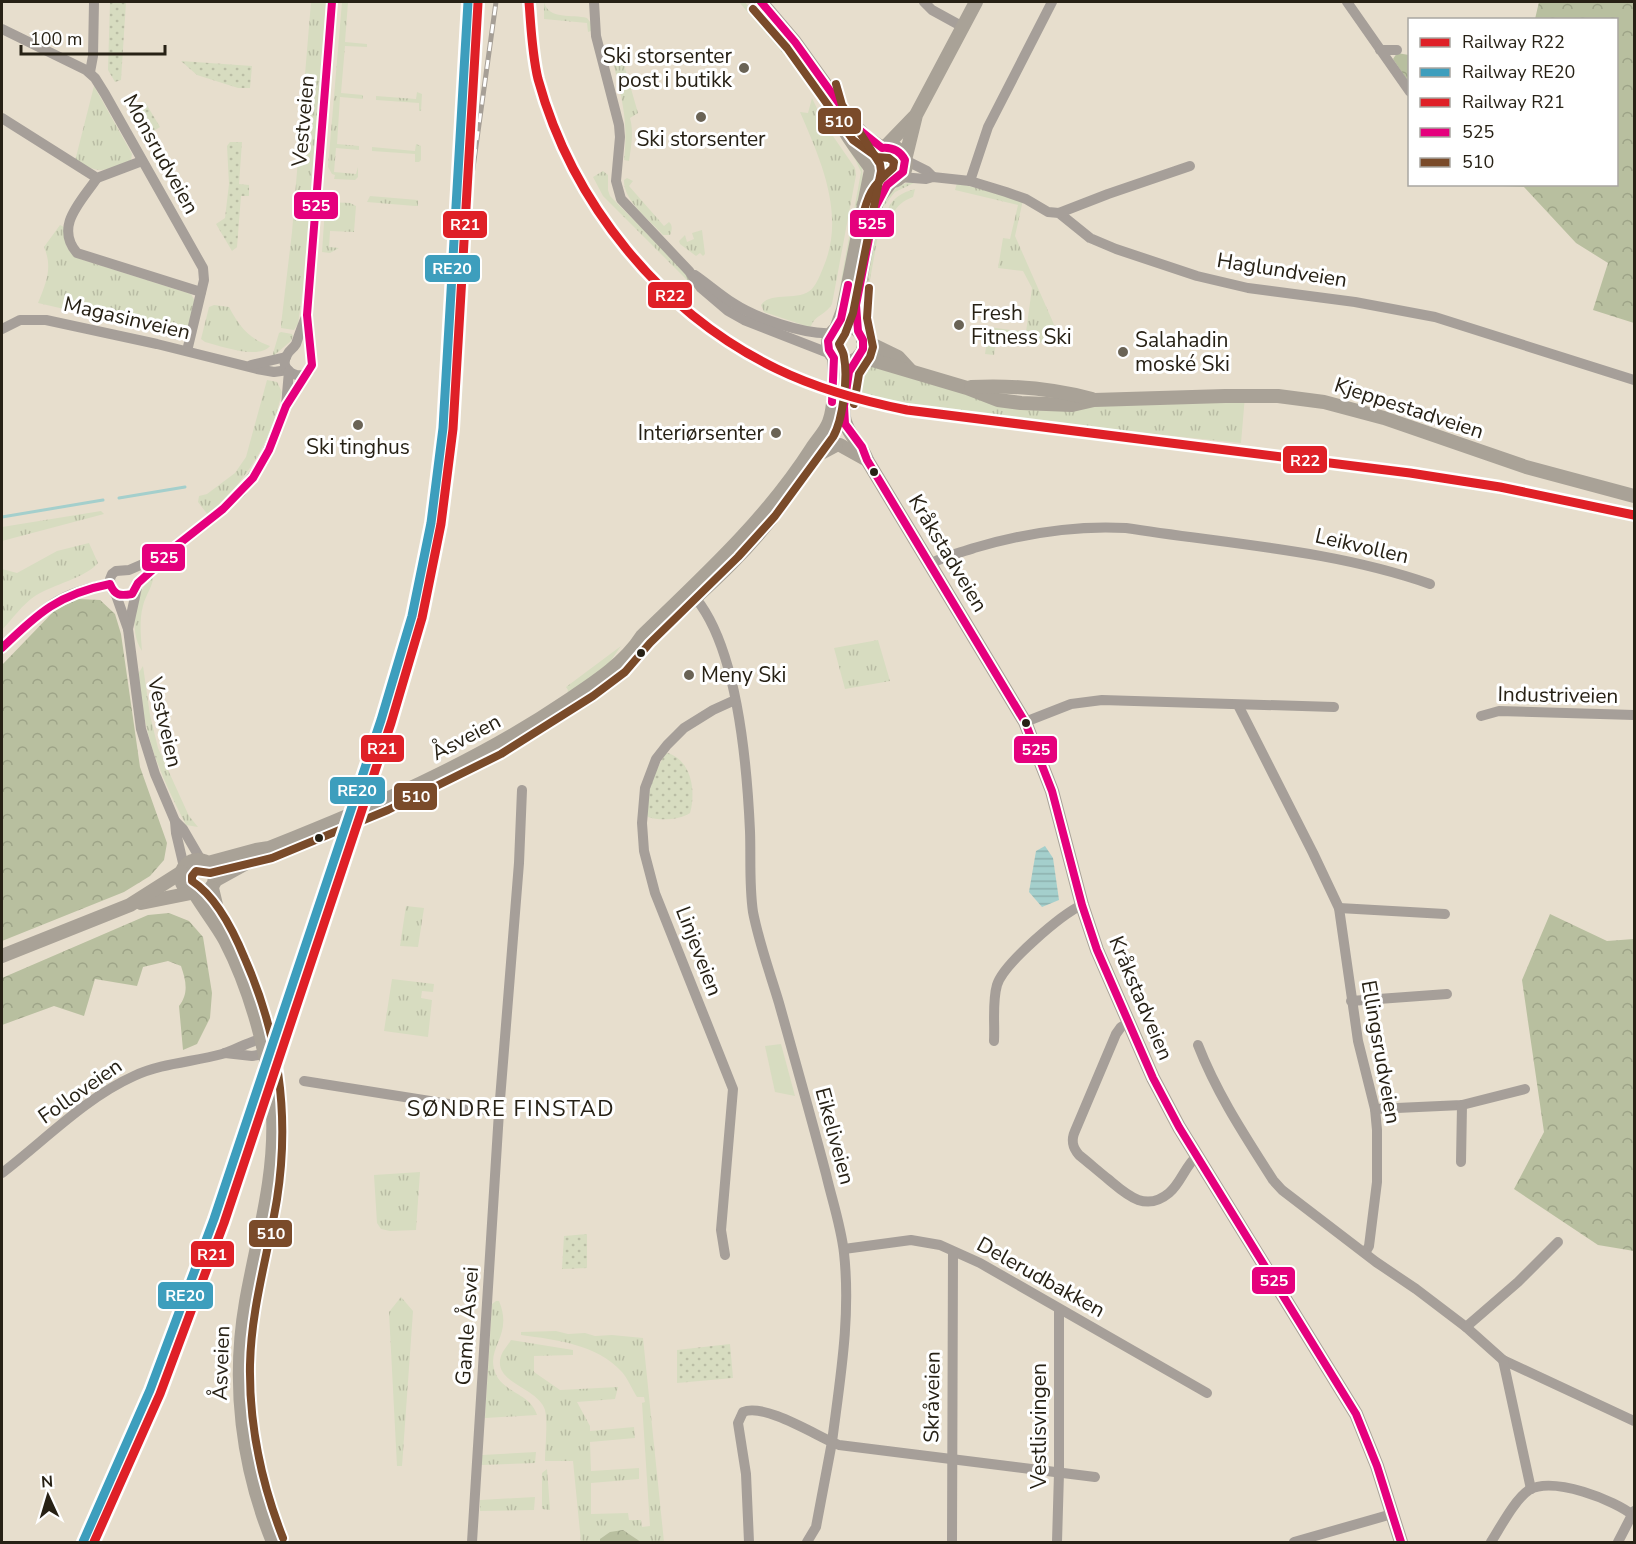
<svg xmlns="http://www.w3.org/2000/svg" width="1636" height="1544" font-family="'Nunito Sans',sans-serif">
<defs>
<pattern id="grass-tufts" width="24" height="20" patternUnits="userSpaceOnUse" patternTransform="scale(1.5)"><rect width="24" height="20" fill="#d7dcc0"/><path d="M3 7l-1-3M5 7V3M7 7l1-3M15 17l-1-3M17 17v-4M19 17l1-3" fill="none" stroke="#b9bca4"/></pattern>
<pattern id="forest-crowns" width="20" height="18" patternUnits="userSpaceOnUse" patternTransform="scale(1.5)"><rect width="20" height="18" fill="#b8bf9f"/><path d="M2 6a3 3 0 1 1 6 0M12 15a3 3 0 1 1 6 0" fill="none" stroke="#9ea488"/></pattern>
<pattern id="park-dots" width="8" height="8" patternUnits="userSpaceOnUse" patternTransform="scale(1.5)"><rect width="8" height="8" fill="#d7dcc0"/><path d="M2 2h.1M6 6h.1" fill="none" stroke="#b9bca4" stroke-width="1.8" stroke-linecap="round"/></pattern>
<pattern id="water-rules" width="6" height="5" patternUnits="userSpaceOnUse" patternTransform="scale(1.5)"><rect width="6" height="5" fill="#a4cfcc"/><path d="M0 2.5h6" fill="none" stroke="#8db1ae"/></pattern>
</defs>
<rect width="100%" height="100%" fill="#e7decd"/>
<!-- grass -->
<g fill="url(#grass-tufts)">
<polygon points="311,2 326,2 303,288 298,324 294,330 281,328 281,325 292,232"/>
<polygon points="342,2 348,2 345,42 367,44 367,47 345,46 341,93 363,95 363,99 340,97 337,144 359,146 359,150 336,148 334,172 356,174 358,167 358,177 355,180 334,179 335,175 332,174 328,167"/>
<path d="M544,2C548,20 573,14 587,18L591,23V31L588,32L587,23L544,19Z"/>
<polygon points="739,2 745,2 794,64 793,65"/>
<path d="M621,54L638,113L630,118C634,132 631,147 629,161L624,160C629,121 621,95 612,58L615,55Z"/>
<polygon points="803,64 824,105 862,164 863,182 839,306 837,303 861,172 856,161 835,129 802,67"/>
<path d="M94,86L132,154L131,160C103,171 103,175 75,161Z"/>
<polygon points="417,92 422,94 421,111 419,111 419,103 376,100 376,96 416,99"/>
<path d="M812,98L824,123L855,168L856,175L832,304C827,314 815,315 811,326L809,327L764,312L761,305C770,291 799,302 812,289C817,283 820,275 823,268C846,215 821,161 800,112L808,113Z"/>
<polygon points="416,144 421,146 421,160 419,162 415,162 415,154 372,151 372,147 415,151"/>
<circle cx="887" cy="164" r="9"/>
<polygon points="603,171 608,175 608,190 610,196 689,276 698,291 603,196 593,177"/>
<path d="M627,178L633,181L629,186L664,226L669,222C673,225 672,231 670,235H663C651,221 623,201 624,180Z"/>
<polygon points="916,182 895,192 883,207 865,308 862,308 881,204 897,187 906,183"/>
<polygon points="957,183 1023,200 1015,236 1056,329 1045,340 1045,343 997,337 994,355 985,354 989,327 1026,332 1032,288 1023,271 998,268 1003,238 1010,239 1018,205 955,190"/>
<path d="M915,189L913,197C893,204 890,219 886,238L881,237C886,212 887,196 915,189Z"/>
<polygon points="370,196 418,200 418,206 415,206 367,202"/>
<polygon points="328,202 350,203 356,206 354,232 330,231 329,247 339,248 330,253 322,252 325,208"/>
<path d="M60,225L64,227C64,244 66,251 80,259L191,294L195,301L186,337L38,303C46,283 53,268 44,247Z"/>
<polygon points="702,230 705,254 703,256 700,253 696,256 680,244 679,241 685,235 687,242 694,239 692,233"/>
<path d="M214,305L229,307C239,326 249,339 270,346C258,360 221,346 205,342L201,339L209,307Z"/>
<polygon points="281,332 292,334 293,336 291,341 272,357 279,333"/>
<path d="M869,358L998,400L1245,396L1241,443L1028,421L950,411L859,395L855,385L852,387C853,374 859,366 869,358Z"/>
<path d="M267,380L277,382L282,392C270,445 247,479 208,515L198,502L199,496L207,494L235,473L246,457Z"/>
<polygon points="101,511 104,514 2,541 2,527"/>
<path d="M89,543L98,563C87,577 52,585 35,596C23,604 12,619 2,630V569L17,573L57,551Z"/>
<path d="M153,574C155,583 145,596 143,606C139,620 141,636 142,651C128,630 135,592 153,574Z"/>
<polygon points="878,640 890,681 845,689 834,648"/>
<polygon points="621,646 607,666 567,694 568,690 566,687"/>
<path d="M143,666L150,715L158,748L189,816L198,827L186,825C170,794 155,763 147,729C142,711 141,692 138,674Z"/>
<polygon points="406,906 424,908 418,947 400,946"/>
<polygon points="392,979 434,984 433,992 422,991 421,998 432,1000 428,1037 384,1031"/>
<polygon points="420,1172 416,1230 390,1231 381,1229 377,1223 374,1175"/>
<polygon points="401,1297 413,1311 402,1466 397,1466 389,1312"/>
<path d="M496,1301H499C513,1334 488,1346 494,1369C500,1393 530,1392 537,1415L485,1418L492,1304Z"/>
<path d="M556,1331L568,1334L585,1333L595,1336L612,1335L643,1338L664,1542H641L623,1530L601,1539L600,1542H581L573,1461H545C545,1447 548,1423 545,1410C538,1387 492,1383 501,1356C503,1350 508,1345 511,1340L573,1350V1355L534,1356V1372L560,1390L618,1387L615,1399L577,1402L590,1426V1431L634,1427L635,1438L590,1442L591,1471L639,1468V1479L591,1483V1514L628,1513L629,1520H641L642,1527L650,1526L642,1403L645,1402L644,1397H637C632,1389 628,1379 622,1372C596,1344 557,1340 521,1335V1332Z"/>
<polygon points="536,1452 535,1463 481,1465 482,1455"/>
<polygon points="547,1469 550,1510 542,1509 542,1473"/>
<polygon points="535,1497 534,1510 480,1511 480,1500"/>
</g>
<!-- forest -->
<g fill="url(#forest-crowns)">
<polygon points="1539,2 1634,2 1634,323 1593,310 1608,263 1576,243 1524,187 1481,185 1616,184 1616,20 1535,19"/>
<polygon points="1397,53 1409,55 1409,83 1393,59"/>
<polygon points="77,599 100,600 115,614 121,634 140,767 167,843 164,860 150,876 124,892 2,941 2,665 55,610"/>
<path d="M169,913L189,921L203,937L212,993L210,1018L197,1044L183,1050L179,1006C189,993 186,981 181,966L168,961L143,967L137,986L95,979L84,1016L54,1006L2,1025V978L148,915Z"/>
<polygon points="1550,914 1607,941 1634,939 1634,1251 1598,1245 1514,1189 1544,1132 1522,980"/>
<polygon points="623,1530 641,1542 600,1542 600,1539 610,1532"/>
</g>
<!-- park -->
<g fill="url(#park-dots)">
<polygon points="110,2 126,2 121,80 115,82 108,70"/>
<polygon points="181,61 252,66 250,88 238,88 197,75"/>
<polygon points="145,102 160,127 144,137 129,110"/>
<polygon points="230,142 242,142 239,184 249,185 249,196 241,196 237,247 232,251 216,224 225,218 229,184 227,146"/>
<path d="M668,753C692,761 696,792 690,813C680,820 659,821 648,817L646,812L651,781L665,754Z"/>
<polygon points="587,1234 587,1268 562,1269 564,1236"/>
<polygon points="730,1344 733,1378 677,1383 677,1350"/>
</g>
<!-- pitch -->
<polygon fill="#d7dcc0" points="781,1044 795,1096 775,1092 765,1046"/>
<!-- water -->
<polygon fill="url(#water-rules)" points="1045,846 1053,858 1059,900 1042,907 1029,892 1036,851"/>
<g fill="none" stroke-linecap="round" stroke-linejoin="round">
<!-- stream -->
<g stroke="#a4cfcc" stroke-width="3">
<polyline points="119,498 185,487"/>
<polyline points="2,517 103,500"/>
</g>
<!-- minor -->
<g stroke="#a69f99" stroke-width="10">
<polyline points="594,2 596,36 619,125 620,137 616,181 621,199 689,271 701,288 728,311 744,320 831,354"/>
<polyline points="924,2 932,10 963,27"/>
<polyline points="1347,2 1410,92"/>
<polyline points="2,29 86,70 95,78 105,94 203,268 204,280 187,351"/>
<polyline points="1380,50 1397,50"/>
<polyline points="90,72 93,56 94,2"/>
<polyline points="2,118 97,178 142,161"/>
<polyline points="905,160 927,171 933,177"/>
<polyline points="900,177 926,179 933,177 970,181 1006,192 1026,199 1048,212 1059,213 1090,238 1116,249 1197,276 1248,288 1355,302 1435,317 1634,380"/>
<path d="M97,178C81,202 54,226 77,253L201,292"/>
<polyline points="970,181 988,127 1052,2"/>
<polyline points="1059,213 1108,194 1190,166"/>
<path d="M695,275C708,284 719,294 733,303C756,318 804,335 832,333"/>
<polyline points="2,329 20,320 46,320 157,344 257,369 274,372 288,370"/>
<polyline points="251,365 286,357"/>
<path d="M304,375C293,377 279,368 287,355C289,350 293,349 296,344C299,335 302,326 306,317"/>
<polyline points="286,406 289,371"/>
<polyline points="164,557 158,565 138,583 128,629 141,729 155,774 175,821 176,833 184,867"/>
<path d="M930,564C944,556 960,553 974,548C1025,533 1074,525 1126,528C1228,544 1333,550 1430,584"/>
<path d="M691,593C737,641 747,765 750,831C751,857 749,885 753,912C759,943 770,973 779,1003C795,1060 811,1117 826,1174C832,1200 841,1226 844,1253C851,1317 840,1379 832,1442L839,1445L1095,1477"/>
<polyline points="128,629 116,595 111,588 110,579 112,574 116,571 129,570 166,554 211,519 241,492 263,462 286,406 304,375 310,370 312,365 307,315 332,2"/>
<path d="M2,648C38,613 57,592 110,584"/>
<polyline points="1238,705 1313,853 1339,908 1358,1041 1375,1109 1377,1130 1377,1182 1369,1246 1365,1253"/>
<polyline points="1481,716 1499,711 1634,715"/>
<polyline points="1025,722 1071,704 1102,700 1334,707"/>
<polyline points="175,821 183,829 201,860"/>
<polyline points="1339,908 1445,914"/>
<polyline points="1351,1001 1447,994"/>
<path d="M1128,1023L1121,1027L1116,1034L1075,1131C1071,1140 1072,1147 1079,1155C1089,1163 1098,1171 1108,1179C1126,1194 1145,1213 1169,1193C1181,1183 1185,1166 1197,1156"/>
<path d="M994,1041C995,1024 992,1002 997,985C1003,964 1062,914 1082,905"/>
<path d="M1198,1045C1217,1094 1245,1136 1273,1180L1282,1190L1376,1262L1416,1289L1466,1327L1503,1360L1634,1421"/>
<polyline points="225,1053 252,1056 264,1054"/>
<polyline points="304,1081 499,1112"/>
<polyline points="1375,1109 1462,1105 1525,1089"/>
<polyline points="1461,1162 1462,1105"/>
<path d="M2,1173C44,1141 85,1098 134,1076C162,1063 193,1062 222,1054C236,1050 247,1042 261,1039"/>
<polyline points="844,1249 911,1240 940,1245 980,1263 1207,1393"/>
<polyline points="725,1255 721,1230 733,1089 655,893 644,851 642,823 645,788 656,759 667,745 684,728 713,710 735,700"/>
<polyline points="1466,1327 1518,1282 1558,1242"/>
<polyline points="1503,1360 1531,1489"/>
<polyline points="472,1542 499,1112 519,863 522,790"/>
<path d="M749,1542L746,1474L738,1423L743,1412C763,1403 812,1433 832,1442L816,1527L807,1542"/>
<polyline points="952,1542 953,1252"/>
<polyline points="1057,1542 1059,1473 1059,1309"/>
<polyline points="1294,1542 1392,1514"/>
<path d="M1491,1542C1500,1528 1515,1499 1529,1490C1553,1476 1615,1500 1634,1516"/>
<polyline points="1618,1542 1634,1511"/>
</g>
<!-- major -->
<g stroke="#a9a297" stroke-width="14">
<polyline points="761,2 795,42 856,127 866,137 882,148"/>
<path d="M827,91C835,120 852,143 870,167"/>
<circle cx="888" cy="164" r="18"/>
<polyline points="885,147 914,117"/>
<polyline points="905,160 916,115 976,2"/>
<circle cx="846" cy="344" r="18"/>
<polyline points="836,329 843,310 871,170"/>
<polyline points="858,331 857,298 872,217 878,199 891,182"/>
<polyline points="863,340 898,357 910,370"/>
<polyline points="859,356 967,388 998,400 1021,403 1072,405 1094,400 1225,396 1278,396 1324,402 1384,418 1526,467 1634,496"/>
<path d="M855,360C847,375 839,408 846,424C850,437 862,445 867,460L1025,722L1052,791L1082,905L1097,950L1153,1078L1179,1127L1356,1414L1377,1466L1401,1542"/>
<path d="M971,387C1011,385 1054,389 1092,399"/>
<polyline points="840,445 867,460"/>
<polyline points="808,467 819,454 836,445"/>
<path d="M670,621C711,584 751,548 783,503"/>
<circle cx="198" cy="877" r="17"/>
<path d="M208,863L256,850L269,848C372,807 474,764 567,701C594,683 624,664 642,636C703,577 766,520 812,448C817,440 826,431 829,422C835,407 835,373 834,358"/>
<polyline points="216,880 261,855"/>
<polyline points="212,888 222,930"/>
<path d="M195,894C204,909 216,924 225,940C251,990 270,1058 273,1114C276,1179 257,1239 246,1302C232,1383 242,1466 273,1542"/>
<polyline points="141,903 191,893"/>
<polyline points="2,956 130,905 182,872"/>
</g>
<defs>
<polyline id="rail" points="458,301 463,240 496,2"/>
</defs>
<!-- rail casing -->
<use href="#rail" stroke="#a69f96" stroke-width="5"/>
<!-- rail -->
<use href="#rail" stroke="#fff" stroke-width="3" stroke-dasharray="9" stroke-linecap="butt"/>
<defs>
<g id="bus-1">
<path d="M761,2L795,42L856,127L882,148C893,147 900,151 905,160L903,172L887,185L875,208L856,305L858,331L863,340V349L849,372L844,406L845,424L862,447L867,460L1025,722L1052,791L1082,905L1097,950L1153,1078L1179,1127L1356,1414L1377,1466L1401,1542"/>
<polyline points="832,402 834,358 829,350 828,341 841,319 848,285"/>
<path d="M2,648C38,613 59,594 110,584C115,596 120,596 132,594L138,583L158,565L166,554L223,509L253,478L269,450L286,406L312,365L307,315L332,2"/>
</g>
<g id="bus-2">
<path d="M753,9L787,48L853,140L877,157L889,158L894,162L893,168C871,187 868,194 861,222"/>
<polyline points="854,404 859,374 870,357 873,347 867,318 869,288"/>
<path d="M283,1538C261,1482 249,1425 250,1365C251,1309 268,1254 277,1199C290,1116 279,1036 245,959C234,932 217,897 192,881V876L196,871L210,873L272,858L388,810L501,754L593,696L625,672L650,643L738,557L775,516L833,437C843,420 848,377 844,357C844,352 840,348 839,344L845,334L853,313L881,171L880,164L842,105L836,84"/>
</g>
</defs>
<!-- bus-1 casing -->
<use href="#bus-1" stroke="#fff" stroke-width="12"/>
<!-- bus-2 casing -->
<use href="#bus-2" stroke="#fff" stroke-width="12"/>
<!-- bus-1 -->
<use href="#bus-1" stroke="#e5007d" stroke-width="8"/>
<!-- bus-2 -->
<use href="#bus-2" stroke="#7a4b2a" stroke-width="8"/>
<defs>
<path id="rail-1" d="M529,2C531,27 532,54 538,79C572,203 661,313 777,369C818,389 862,401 907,410L1410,473L1500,487L1634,515"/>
<polyline id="rail-2" points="83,1542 150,1390 214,1219 381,720 412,616 431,523 443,428 468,2"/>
<polyline id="rail-3" points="94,1542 160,1394 224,1223 391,723 422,618 441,524 453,429 478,3"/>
</defs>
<!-- rail-1 casing -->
<use href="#rail-1" stroke="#fff" stroke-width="14"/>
<!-- rail-2 casing -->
<use href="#rail-2" stroke="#fff" stroke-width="14"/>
<!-- rail-3 casing -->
<use href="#rail-3" stroke="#fff" stroke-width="14"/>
<!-- rail-1 -->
<use href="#rail-1" stroke="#df2027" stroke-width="9"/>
<!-- rail-2 -->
<use href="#rail-2" stroke="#3d9ebd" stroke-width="9"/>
<!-- rail-3 -->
<use href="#rail-3" stroke="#df2027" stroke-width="9"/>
</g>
<!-- markers -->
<g fill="#6a6355" stroke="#fff" stroke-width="2">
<circle cx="744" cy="68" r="6"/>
<circle cx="701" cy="117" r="6"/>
<circle cx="959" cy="325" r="6"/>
<circle cx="1123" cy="352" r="6"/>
<circle cx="358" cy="425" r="6"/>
<circle cx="776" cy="433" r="6"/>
<circle cx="689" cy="675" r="6"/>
</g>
<g fill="#272115" stroke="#fff" stroke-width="2">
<circle cx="874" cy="472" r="5"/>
<circle cx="641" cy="653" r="5"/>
<circle cx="1026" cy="723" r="5"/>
<circle cx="319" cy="838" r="5"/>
</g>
<g text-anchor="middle" stroke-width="6" stroke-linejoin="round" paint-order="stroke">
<!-- poi labels -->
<g font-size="21" fill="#272115" stroke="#fff" text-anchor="start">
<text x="732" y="63" text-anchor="end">Ski storsenter<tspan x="732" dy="24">post i butikk</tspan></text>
<text x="701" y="146" text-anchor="middle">Ski storsenter</text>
<text x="971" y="320">Fresh<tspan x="971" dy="24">Fitness Ski</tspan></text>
<text x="1135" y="347">Salahadin<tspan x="1135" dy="24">moské Ski</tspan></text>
<text x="764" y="440" text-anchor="end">Interiørsenter</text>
<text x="358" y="454" text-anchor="middle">Ski tinghus</text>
<text x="701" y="682">Meny Ski</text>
</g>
<!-- street labels -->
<g font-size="21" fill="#272115" stroke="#fff">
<text transform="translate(303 121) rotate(-85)" y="7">Vestveien</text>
<text transform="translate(161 154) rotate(61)" y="7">Monsrudveien</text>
<text transform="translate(1282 270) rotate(9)" y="7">Haglundveien</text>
<text transform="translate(127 318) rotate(13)" y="7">Magasinveien</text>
<text transform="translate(1409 408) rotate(18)" y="7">Kjeppestadveien</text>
<text transform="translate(1362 546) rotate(13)" y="7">Leikvollen</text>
<text transform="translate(948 553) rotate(59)" y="7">Kråkstadveien</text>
<text transform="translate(1558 695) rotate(1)" y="7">Industriveien</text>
<text transform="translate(165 722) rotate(77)" y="7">Vestveien</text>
<text transform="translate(466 737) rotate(-28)" y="7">Åsveien</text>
<text transform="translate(699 951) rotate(69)" y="7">Linjeveien</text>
<text transform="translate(1141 998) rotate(67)" y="7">Kråkstadveien</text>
<text transform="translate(1381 1052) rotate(80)" y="7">Ellingsrudveien</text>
<text transform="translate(80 1091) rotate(-35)" y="7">Folloveien</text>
<text transform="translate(835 1136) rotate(75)" y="7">Eikeliveien</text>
<text transform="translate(1041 1277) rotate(29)" y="7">Delerudbakken</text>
<text transform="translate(467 1326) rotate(-86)" y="7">Gamle Åsvei</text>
<text transform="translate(221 1363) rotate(-88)" y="7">Åsveien</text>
<text transform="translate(932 1397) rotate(-89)" y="7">Skråveien</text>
<text transform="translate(1039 1426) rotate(-90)" y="7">Vestlisvingen</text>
</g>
<!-- neighbourhood labels -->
<g font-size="22" letter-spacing="1.5" fill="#272115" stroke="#fff">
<text x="511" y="1116">SØNDRE FINSTAD</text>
</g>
</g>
<g stroke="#fff" stroke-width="2">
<rect x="817" y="107" width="45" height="28" rx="6" fill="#7a4b2a"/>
<rect x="293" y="191" width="46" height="29" rx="6" fill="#e5007d"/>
<rect x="849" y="209" width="46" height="29" rx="6" fill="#e5007d"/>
<rect x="442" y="210" width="46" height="29" rx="6" fill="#df2027"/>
<rect x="424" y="254" width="57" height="29" rx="6" fill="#3d9ebd"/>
<rect x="647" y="281" width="46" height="28" rx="6" fill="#df2027"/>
<rect x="1282" y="445" width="46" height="29" rx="6" fill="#df2027"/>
<rect x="141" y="543" width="45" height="29" rx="6" fill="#e5007d"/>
<rect x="360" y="734" width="45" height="29" rx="6" fill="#df2027"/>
<rect x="1013" y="735" width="45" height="29" rx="6" fill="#e5007d"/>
<rect x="329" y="776" width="57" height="29" rx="6" fill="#3d9ebd"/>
<rect x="393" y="782" width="45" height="29" rx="6" fill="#7a4b2a"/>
<rect x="248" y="1219" width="45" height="29" rx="6" fill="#7a4b2a"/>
<rect x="190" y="1240" width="45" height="28" rx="6" fill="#df2027"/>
<rect x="1251" y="1266" width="45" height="29" rx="6" fill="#e5007d"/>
<rect x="157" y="1281" width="57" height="29" rx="6" fill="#3d9ebd"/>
</g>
<g font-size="16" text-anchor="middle" font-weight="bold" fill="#fff">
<text x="839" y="127">510</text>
<text x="316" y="211">525</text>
<text x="872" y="229">525</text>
<text x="465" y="230">R21</text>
<text x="452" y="274">RE20</text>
<text x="670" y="301">R22</text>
<text x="1305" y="466">R22</text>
<text x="164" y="563">525</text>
<text x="382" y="754">R21</text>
<text x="1036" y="755">525</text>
<text x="357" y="796">RE20</text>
<text x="416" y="802">510</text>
<text x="271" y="1239">510</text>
<text x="212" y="1260">R21</text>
<text x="1274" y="1286">525</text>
<text x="185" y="1301">RE20</text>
</g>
<!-- border -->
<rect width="1636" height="1544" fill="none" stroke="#272115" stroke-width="6"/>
<!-- legend -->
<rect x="1408" y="18" width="210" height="168" fill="#ffffff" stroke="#a9a6a1" stroke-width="1.5"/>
<rect x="1420" y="38" width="30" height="9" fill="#df2027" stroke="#a9a6a1" stroke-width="1.5"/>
<text x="1462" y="48" font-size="18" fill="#272115">Railway R22</text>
<rect x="1420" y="68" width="30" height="9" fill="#3d9ebd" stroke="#a9a6a1" stroke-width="1.5"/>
<text x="1462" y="78" font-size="18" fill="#272115">Railway RE20</text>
<rect x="1420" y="98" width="30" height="9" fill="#df2027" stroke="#a9a6a1" stroke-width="1.5"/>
<text x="1462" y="108" font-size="18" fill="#272115">Railway R21</text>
<rect x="1420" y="128" width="30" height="9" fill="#e5007d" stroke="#a9a6a1" stroke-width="1.5"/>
<text x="1462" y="138" font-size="18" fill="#272115">525</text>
<rect x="1420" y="158" width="30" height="9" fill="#7a4b2a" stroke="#a9a6a1" stroke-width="1.5"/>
<text x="1462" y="168" font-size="18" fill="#272115">510</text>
<!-- north arrow -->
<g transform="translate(48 1496) rotate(356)" stroke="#ffffff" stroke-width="4.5" paint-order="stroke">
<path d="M0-4.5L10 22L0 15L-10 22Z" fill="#272115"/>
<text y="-9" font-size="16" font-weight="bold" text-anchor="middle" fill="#272115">N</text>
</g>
<!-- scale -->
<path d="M21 45v9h144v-9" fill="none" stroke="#272115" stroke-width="3"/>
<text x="30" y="45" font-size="18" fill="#272115" stroke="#ffffff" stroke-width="4.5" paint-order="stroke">100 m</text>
</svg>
